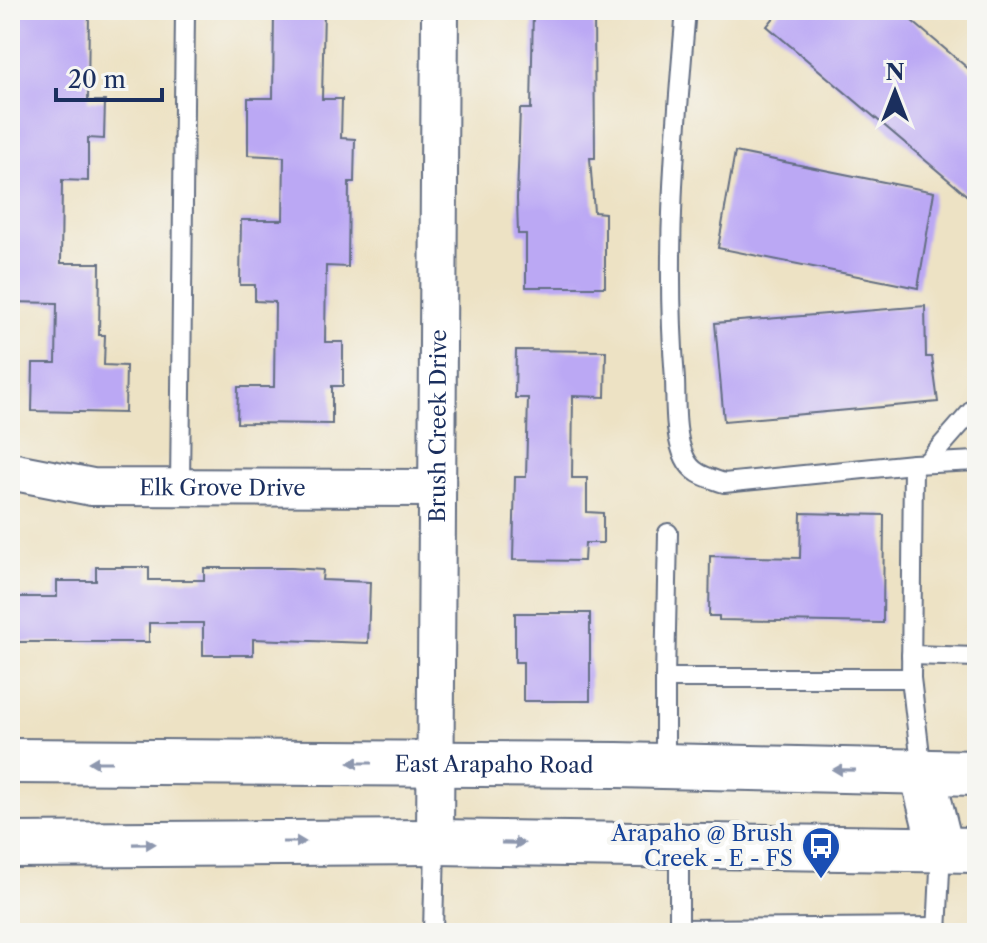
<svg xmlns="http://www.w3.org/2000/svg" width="987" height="943" font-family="'Libre Caslon Text',serif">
<rect width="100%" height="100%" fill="#f6f6f2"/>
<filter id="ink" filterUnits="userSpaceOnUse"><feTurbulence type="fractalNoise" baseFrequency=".0125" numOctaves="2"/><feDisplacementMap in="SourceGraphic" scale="16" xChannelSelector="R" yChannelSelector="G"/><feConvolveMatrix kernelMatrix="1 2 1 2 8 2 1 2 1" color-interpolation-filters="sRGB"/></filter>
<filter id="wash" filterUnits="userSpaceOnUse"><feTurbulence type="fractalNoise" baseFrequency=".006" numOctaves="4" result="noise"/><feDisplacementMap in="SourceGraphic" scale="32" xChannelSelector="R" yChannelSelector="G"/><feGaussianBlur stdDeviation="1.8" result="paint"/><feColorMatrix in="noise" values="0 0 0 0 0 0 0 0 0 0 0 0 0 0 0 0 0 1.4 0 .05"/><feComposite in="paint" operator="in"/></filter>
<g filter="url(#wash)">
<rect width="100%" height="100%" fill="#ede2c4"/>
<g id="blocks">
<!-- building -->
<g fill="#bba8f4">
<polygon points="15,10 89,10 88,101 105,101 104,139 88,138 88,181 62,180 61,263 100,263 99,335 105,335 104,365 126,366 125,413 32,411 33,363 56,363 57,303 10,302 10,219 14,219 15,143 10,142 10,100 15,100"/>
<polygon points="274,10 324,10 322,99 342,99 341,138 355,139 354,182 349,182 348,267 326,266 325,342 343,342 343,386 332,386 332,424 237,423 238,387 274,387 275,302 255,301 255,285 240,285 241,220 283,220 284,157 248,155 248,98 273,98"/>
<polygon points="533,10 594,10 595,158 590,158 594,212 605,213 605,287 526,287 526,234 518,234 517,199 520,109 531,109"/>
<polygon points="780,10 899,10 977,76 977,204 767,26"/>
<polygon points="735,152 934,192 918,288 718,248"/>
<polygon points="925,306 926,357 932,357 938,402 724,421 715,323"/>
<polygon points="516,350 606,351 605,397 573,396 572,478 587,478 587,512 603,513 603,543 585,543 584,561 513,560 515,477 526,477 528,398 515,398"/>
<polygon points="801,513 884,515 883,623 719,620 719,616 709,616 710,556 800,558"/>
<polygon points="96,567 149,567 149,580 204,580 204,568 291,568 323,570 322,580 370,582 368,643 253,639 253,655 203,655 203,623 149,623 149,642 10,642 10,597 57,597 57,581 96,581"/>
<polygon points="515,613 590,613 590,701 523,701 523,662 515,662"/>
</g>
</g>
</g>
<g filter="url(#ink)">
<use href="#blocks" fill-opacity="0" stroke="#646e82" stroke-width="2"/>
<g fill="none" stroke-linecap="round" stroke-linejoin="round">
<defs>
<g id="service">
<path d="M686,10C675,136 665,253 675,380C676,404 674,436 685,458C693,475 707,477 724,483L913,464"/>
<polyline points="928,461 977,405"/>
<polyline points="180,487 185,10"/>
<polyline points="911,655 977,657"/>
<polyline points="665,678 668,533"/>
<polyline points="665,765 665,678 911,678"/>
<polyline points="922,772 911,678 913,464 977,461"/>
<polyline points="679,929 938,927"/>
<polyline points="433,933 435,842"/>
<polyline points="679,933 679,845"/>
<polyline points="937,933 941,849"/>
</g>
<g id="minor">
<path id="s1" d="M10,471L92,487L436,488"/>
<path id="s2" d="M435,842L440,10"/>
</g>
<g id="secondary">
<path id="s3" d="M10,761L617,765L977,773"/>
<polyline points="922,772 941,849"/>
<polyline points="10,845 435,842 977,850"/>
</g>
</defs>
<!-- service casing -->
<use href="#service" stroke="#646e82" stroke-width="22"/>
<!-- minor casing -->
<use href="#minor" stroke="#646e82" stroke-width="40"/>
<!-- secondary casing -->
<use href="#secondary" stroke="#646e82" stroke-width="48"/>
<!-- service -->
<use href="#service" stroke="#fff" stroke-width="18"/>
<!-- minor -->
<use href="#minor" stroke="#fff" stroke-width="36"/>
<!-- secondary -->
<use href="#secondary" stroke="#fff" stroke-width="44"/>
</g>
<!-- one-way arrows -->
<defs><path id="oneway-solid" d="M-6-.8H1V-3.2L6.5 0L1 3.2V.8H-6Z" transform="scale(2)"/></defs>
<g fill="#8d97ae">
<use href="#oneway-solid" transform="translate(100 762) rotate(-180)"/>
<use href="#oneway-solid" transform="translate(360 763) rotate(-180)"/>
<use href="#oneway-solid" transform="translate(844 770) rotate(-179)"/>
<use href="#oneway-solid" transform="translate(294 842)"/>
<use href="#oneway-solid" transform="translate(513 843) rotate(1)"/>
<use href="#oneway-solid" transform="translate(144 844) rotate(-1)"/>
</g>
</g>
<!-- icons -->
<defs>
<symbol id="bus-pin" viewBox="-11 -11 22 30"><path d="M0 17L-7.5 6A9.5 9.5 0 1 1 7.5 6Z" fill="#1a4fb4" stroke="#f6f6f2"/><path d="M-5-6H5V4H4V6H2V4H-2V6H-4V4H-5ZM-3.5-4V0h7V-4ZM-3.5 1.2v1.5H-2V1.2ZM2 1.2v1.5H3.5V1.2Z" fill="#fff"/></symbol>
</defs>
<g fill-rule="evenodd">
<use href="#bus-pin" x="799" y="824" width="44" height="60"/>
</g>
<g text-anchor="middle" stroke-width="8" stroke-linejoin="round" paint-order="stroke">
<!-- street labels -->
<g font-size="22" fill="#1b2f5e" stroke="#f6f6f2">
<text dy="8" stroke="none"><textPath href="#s2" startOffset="416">Brush Creek Drive</textPath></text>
<text dy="8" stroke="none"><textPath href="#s1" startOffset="214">Elk Grove Drive</textPath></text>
<text dy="8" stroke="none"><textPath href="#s3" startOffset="484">East Arapaho Road</textPath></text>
</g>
<!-- transit labels -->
<g font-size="22" fill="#164399" stroke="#f6f6f2" text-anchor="end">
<text x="793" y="841">Arapaho @ Brush<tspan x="793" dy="25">Creek - E - FS</tspan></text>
</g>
</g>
<!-- margin -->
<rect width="987" height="943" fill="none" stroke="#f6f6f2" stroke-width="40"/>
<!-- north arrow -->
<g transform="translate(895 92)" stroke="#f6f6f2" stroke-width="6" paint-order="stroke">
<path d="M0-6L14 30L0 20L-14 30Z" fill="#1b2f5e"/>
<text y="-12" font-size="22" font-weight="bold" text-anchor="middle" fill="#1b2f5e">N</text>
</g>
<!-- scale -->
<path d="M56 88v12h106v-12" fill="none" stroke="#1b2f5e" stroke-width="4"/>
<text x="68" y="88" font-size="24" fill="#1b2f5e" stroke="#f6f6f2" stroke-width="6" paint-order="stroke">20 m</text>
</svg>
